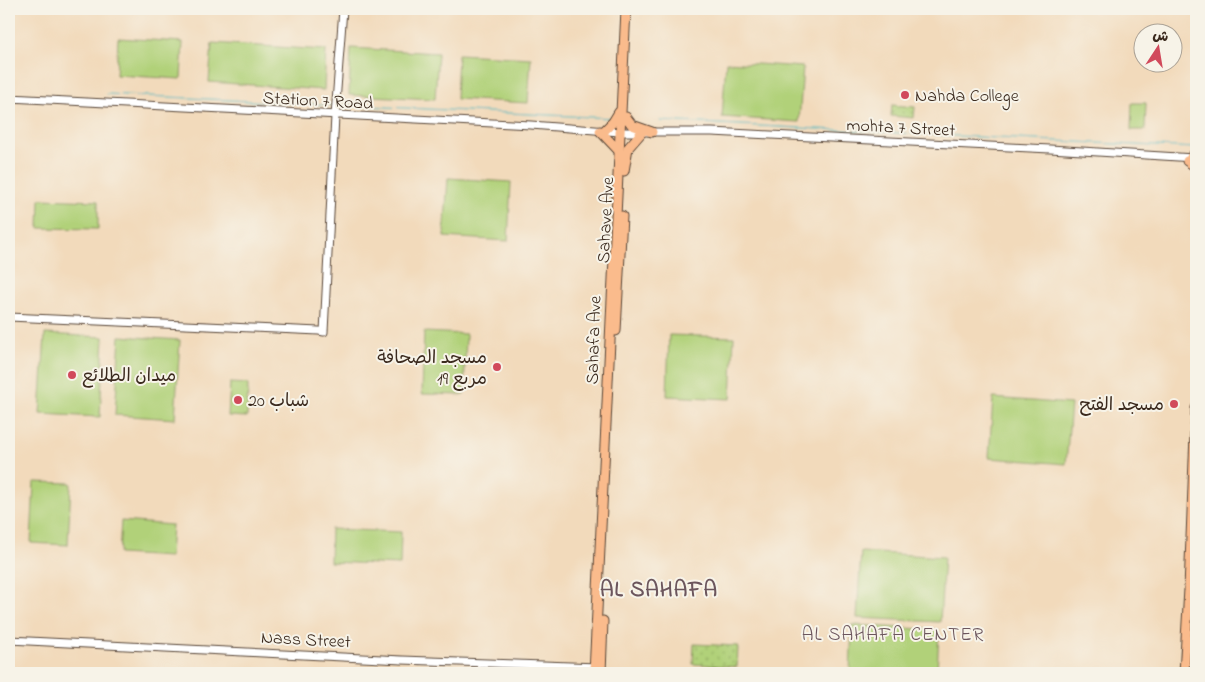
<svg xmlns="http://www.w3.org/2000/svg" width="1205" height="682" font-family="'Indie Flower','Playpen Sans Arabic',sans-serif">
<defs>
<pattern id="park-dots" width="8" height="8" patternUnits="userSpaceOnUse" patternTransform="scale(1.25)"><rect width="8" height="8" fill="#b1d179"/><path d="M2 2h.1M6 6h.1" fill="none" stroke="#99b468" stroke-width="1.8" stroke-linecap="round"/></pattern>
</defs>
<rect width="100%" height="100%" fill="#f7f3e8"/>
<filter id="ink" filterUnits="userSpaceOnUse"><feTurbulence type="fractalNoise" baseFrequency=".02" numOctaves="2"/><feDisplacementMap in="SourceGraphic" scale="10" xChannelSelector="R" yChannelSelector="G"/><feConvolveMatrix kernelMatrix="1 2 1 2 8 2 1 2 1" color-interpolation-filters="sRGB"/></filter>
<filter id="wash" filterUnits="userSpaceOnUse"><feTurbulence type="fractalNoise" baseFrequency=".0096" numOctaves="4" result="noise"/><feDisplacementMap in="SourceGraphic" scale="20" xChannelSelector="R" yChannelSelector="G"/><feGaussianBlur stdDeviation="1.12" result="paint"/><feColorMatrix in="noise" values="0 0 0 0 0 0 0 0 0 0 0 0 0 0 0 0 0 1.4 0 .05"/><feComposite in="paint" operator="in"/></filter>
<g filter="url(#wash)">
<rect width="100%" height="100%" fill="#f2dabb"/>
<!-- green -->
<g fill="#b1d179" stroke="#767e4c">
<polygon points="118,38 183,42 181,79 116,75"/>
<polygon points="212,43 326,50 324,90 209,82"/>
<polygon points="351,48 438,53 435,99 349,95"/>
<polygon points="458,54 531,58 528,103 456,99"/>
<polygon points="726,62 803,67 799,122 722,117"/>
<polygon points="1132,103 1146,103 1145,130 1131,130"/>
<polygon points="448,178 511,182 508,241 444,237"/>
<polygon points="40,199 98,201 98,229 39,228"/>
<polygon points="424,332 466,334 464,395 422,394"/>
<polygon points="45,334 104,337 100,417 40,414"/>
<polygon points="669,335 734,337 731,399 667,396"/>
<polygon points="120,336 180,340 175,419 115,415"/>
<polygon points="230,383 248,384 247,417 228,416"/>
<polygon points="993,398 1071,404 1066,464 989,458"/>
<polygon points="34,482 71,483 68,545 31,543"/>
<polygon points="121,521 172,525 170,557 119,554"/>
<polygon points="331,529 401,532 400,565 330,562"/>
<polygon points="861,552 944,557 940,622 857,618"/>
<polygon points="852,625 939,630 937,673 850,673"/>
</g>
<!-- park -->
<g fill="url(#park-dots)" stroke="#767e4c">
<polygon points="892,105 915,107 914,118 891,116"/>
<polygon points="694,644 738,646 737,667 693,664"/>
</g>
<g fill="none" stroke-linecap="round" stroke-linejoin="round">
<!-- stream -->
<g stroke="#47b5c2" stroke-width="1">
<polyline points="107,94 332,105"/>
<polyline points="345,105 611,118"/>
<polyline points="660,121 1196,148"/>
</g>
</g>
</g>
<g filter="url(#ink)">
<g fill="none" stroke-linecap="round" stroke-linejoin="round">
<defs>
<g id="minor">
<polyline points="9,98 531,125 620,132 712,132 1050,149 1194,158"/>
<polyline points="9,317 319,331 324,332 335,116 343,9"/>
<polyline points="9,640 402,660 598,667"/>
</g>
<g id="major">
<polyline points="626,117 632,125 652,132"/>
<polyline points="600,131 619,151"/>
<polyline points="604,131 613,122 619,112"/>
<polyline points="1191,157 1196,153"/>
<polyline points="1187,161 1196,167"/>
<polyline points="624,171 628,148 642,132"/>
<polyline points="616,331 622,216"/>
<polyline points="594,673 626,9"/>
<polyline points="601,673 603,621"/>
<polyline points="1184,673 1189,589 1196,408"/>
</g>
</defs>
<!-- minor casing -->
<use href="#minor" stroke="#564436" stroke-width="9"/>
<!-- major casing -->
<use href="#major" stroke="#564436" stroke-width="11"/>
<!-- minor -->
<use href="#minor" stroke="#fff" stroke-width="7"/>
<!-- major -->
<use href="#major" stroke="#fabb8c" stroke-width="9"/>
</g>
</g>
<!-- markers -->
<g fill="#d1495b" stroke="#f7f3e8" stroke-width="2">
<circle cx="905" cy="95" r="5"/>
<circle cx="497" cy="367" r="5"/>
<circle cx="72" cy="375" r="5"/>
<circle cx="238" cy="400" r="5"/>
<circle cx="1174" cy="404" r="5"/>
</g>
<g text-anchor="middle" stroke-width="4" stroke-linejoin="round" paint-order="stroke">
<!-- poi labels -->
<g font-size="18" fill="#3b2a1e" stroke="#f7f3e8" text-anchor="start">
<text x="915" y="101">Nahda College</text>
<text x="487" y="363" text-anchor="end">مسجد الصحافة<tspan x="487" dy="21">مربع 19</tspan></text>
<text x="82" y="381">ميدان الطلائع</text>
<text x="248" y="406">شباب 20</text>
<text x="1164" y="410" text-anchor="end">مسجد الفتح</text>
</g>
<!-- street labels -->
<g font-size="18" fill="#3b2a1e" stroke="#f7f3e8">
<text transform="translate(318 100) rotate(3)" y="6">Station 7 Road</text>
<text transform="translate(901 127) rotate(3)" y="6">mohta 7 Street</text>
<text transform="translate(605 220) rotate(-87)" y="6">Sahave Ave</text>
<text transform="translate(593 340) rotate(-88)" y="6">Sahafa Ave</text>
<text transform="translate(306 639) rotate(3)" y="6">Nass Street</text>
</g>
<!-- neighbourhood labels -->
<g font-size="19" letter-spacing="1" fill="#6c565d" stroke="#f7f3e8">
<text x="893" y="640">AL SAHAFA CENTER</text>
</g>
<!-- district labels -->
<g font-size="22" font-weight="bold" letter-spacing="1" fill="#6c565d" stroke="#f7f3e8">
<text x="659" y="596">AL SAHAFA</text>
</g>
</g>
<!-- margin -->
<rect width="1205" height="682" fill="none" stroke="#f7f3e8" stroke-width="30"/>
<!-- north arrow -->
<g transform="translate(1158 48) rotate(12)"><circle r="24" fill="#f7f3e8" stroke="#aca397"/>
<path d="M0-4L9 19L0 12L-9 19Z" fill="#d1495b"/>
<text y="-8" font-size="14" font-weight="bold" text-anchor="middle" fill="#3b2a1e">ش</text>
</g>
</svg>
